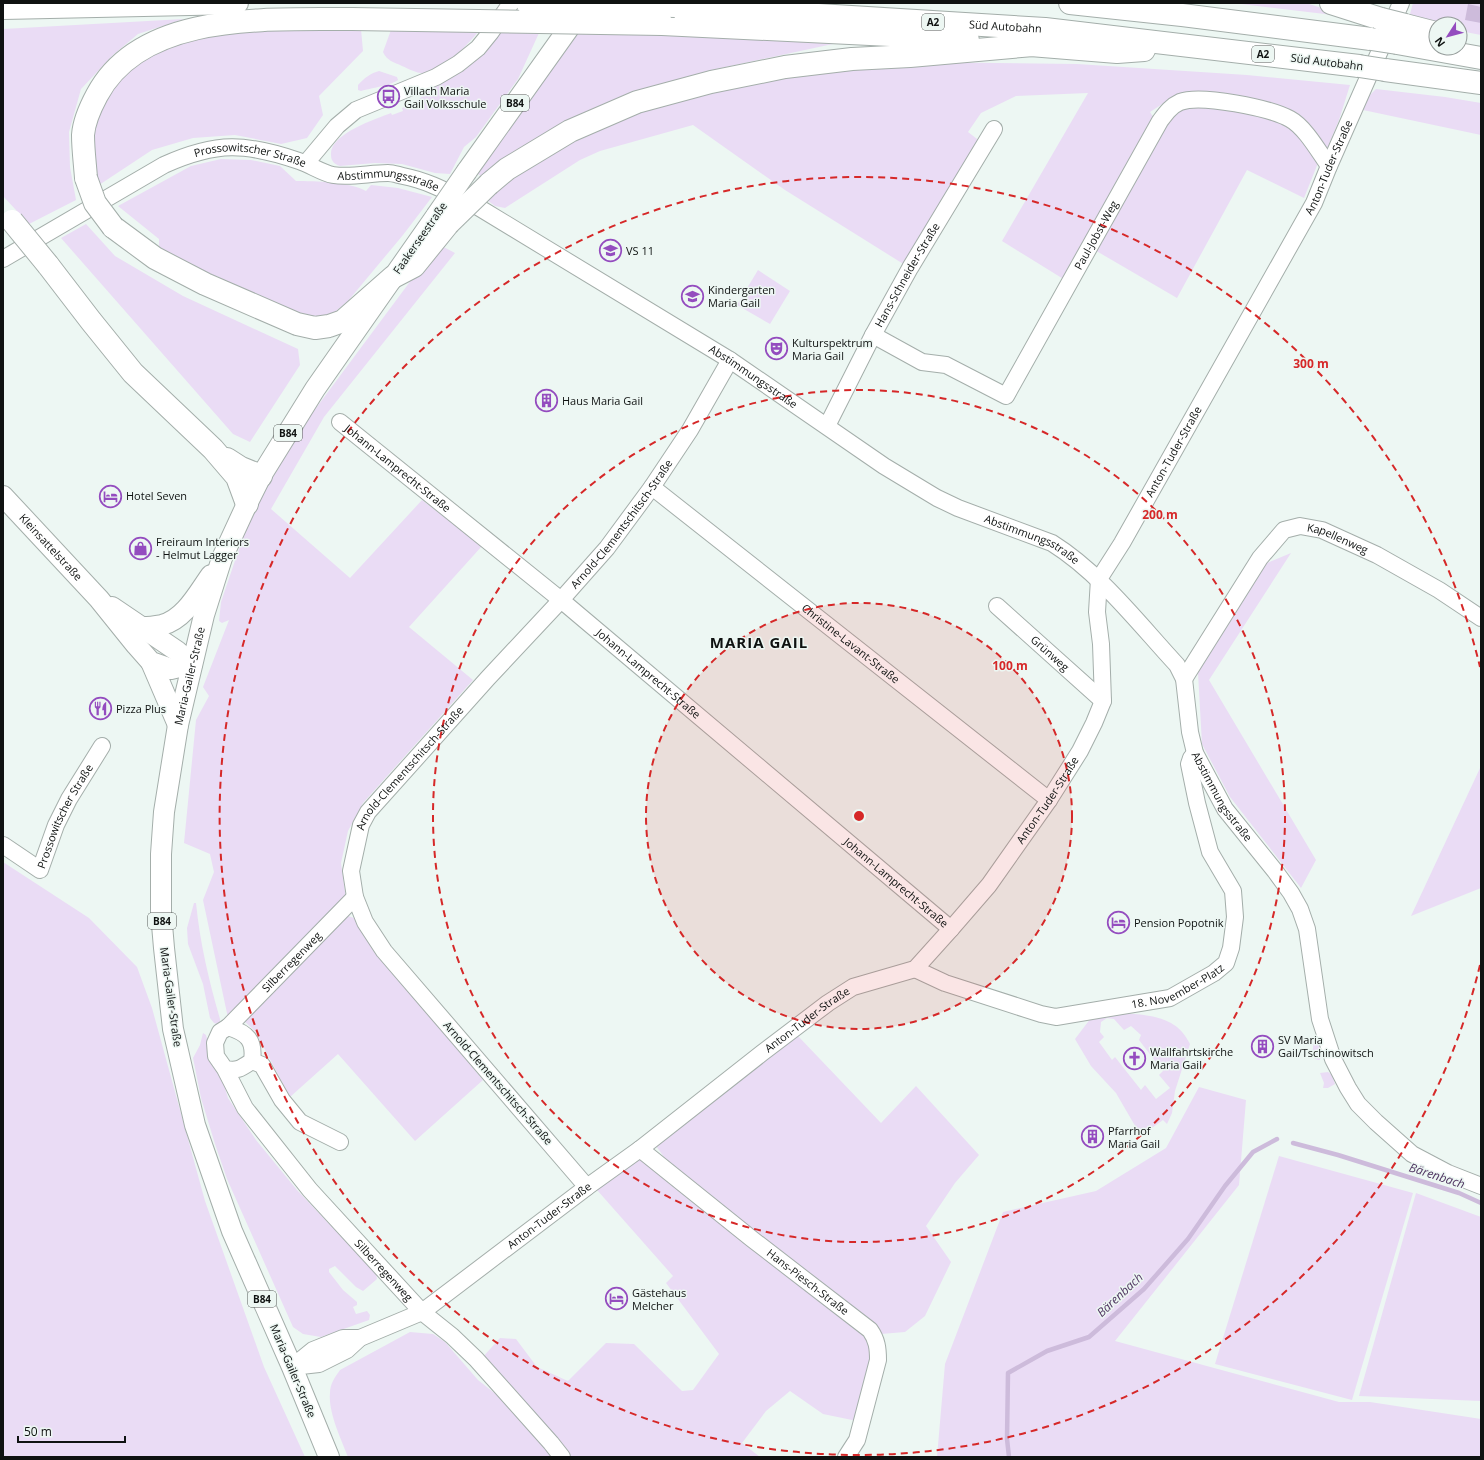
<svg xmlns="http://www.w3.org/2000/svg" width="1484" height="1460" font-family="'Open Sans',sans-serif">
<rect width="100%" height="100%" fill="#edf7f3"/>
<!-- green -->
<g fill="#eadcf5" fill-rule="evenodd">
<polygon points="1233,3 1306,3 1350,17"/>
<polygon points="1413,3 1481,3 1481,35 1460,31 1460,24 1436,24 1410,14"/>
<polygon points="184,19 138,34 113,55 81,89 69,132 70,167 76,200 29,224 3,196 3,29"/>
<polygon points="361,29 363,51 319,96 323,115 307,138 281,144 235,135 193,138 152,150 99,185 92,155 91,123 101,97 146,53 228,31"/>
<path d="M391,30L478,32C467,45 444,71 426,73C417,74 409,69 402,66C394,62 387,61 383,52Z"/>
<polygon points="658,30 842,42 707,71 640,95 484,178 478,174 500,140 578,34 653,35"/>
<path d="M500,32L539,33L518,79L476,137L464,147L450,174L435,173L402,164L375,163L340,166C334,164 331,161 331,155C329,134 376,119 391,113L392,115L403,111L402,108L414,103L430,90L466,69L486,49Z"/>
<polygon points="905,62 1077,64 1247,75 1350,85 1339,120 1326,151 1295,117 1176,95 1150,112 1155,120 1065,280 1002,241 1088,93 1016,96 981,113 968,132 981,142 905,265 785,190 693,125 600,151 580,160 505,208 495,206 487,200 494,188 593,128 682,98 806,72"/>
<path d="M379,71L397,77L398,80C394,84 369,89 361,91L358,90V85C364,78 371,73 379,71Z"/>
<polygon points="1376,89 1445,97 1481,103 1481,135 1363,110 1369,96"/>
<polygon points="1191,105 1236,108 1288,122 1318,163 1304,198 1247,170 1177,298 1093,249 1163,124 1175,111"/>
<path d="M221,159L251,160L280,166L296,181C315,181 351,182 366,191L371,185L398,188L432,197L403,235L348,301L325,320H305L248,294L217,276H211L176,260L159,246V239L118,206L191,166Z"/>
<polygon points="86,224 115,256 183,296 298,349 300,365 250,442 233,434 61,238"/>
<polygon points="438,244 455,253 324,417 271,509 350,578 422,500 482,546 409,627 473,680 363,803 348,831 341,863 346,899 228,1018 203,900 214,872 210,854 184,843 196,720 209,696 203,687 229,620 222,623 219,621 221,602 243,537 271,478 296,435"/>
<polygon points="758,270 790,291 770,324 737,305"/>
<polygon points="1291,553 1209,680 1316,860 1301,888 1230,797 1202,744 1198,673 1267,563"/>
<polygon points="1481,766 1481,888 1411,916"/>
<polygon points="3,862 89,918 137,967 152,1008 205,1201 264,1367 305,1457 3,1457"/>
<path d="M194,903H196C200,943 209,981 220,1019V1022L217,1024L214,1023L210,1018L203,984L188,944L187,928Z"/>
<polygon points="345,915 354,918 370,945 483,1080 415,1141 338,1054 290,1097 255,1031 243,1020"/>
<path d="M1110,1013C1132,1014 1159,1013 1177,1027C1182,1031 1187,1038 1190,1044L1175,1091L1172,1113L1167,1124L1163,1120L1142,1135L1134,1124L1116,1093L1091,1066L1075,1039L1091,1018ZM1107,1018L1114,1019L1124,1030L1131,1026L1141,1035L1139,1040L1163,1071L1159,1075L1170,1088L1156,1099L1145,1085L1141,1090L1115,1057L1112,1060L1099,1042L1104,1037L1100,1032L1101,1022Z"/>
<polygon points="203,1033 206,1035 211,1055 218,1065 228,1098 256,1140 297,1190 376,1273 377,1279 363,1291 356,1287 335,1266 329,1269 329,1272 343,1290 357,1302 357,1305 353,1307 356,1314 367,1311 370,1315 369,1320 321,1337 303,1334 293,1327 227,1179 215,1144 201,1098 193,1058 200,1045"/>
<polygon points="798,1036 881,1123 916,1086 979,1155 955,1183 926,1226 951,1262 925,1316 905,1332 881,1334 667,1161 656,1146"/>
<polygon points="1314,1040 1318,1042 1323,1056 1319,1060 1315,1059 1312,1055"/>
<polygon points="1328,1072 1332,1075 1335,1084 1328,1088 1323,1088 1324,1083 1320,1073"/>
<polygon points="1199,1087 1246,1100 1239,1185 1115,1341 1339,1402 1370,1402 1481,1419 1481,1457 937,1457 945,1364 1003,1212 1096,1191 1166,1148"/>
<polygon points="641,1156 863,1332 871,1345 873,1360 857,1421 823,1414 790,1391 766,1411 742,1443 760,1457 568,1457 482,1358 500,1338 516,1339 537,1367 568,1381 606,1343 634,1344 682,1391 693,1390 719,1354 666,1283 673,1276 597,1190"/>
<polygon points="1279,1156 1413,1193 1352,1400 1215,1364"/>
<polygon points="1416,1193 1481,1217 1481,1401 1359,1396"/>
<path d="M410,1332L433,1334L445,1342L478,1380L507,1403L554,1457H348C341,1439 328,1412 330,1393C330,1384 335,1377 340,1370Z"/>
</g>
<!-- water -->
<polygon fill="#cdbbdb" points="1468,4 1481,7 1481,23 1465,20"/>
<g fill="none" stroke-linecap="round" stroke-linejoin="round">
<!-- stream -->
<g stroke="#cdbbdb" stroke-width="4.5">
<polyline points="1293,1143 1338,1155 1459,1193 1481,1203"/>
<polyline points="1009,1457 1007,1439 1008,1373 1047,1351 1089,1337 1144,1289 1188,1239 1225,1186 1253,1152 1277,1139"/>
</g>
<defs>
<g id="minor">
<polyline points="306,163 337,126 356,110 436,77 458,64 478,48 491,32 511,3"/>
<path id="s1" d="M3,259L164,165C217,141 246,143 299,161C311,165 322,173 333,175C351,178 370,173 388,173C393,173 398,175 403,176C430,181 453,195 478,207L730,360L884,466L937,498L958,508L1052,543C1100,573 1139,624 1177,665L1184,679L1190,732L1195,753L1225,809L1275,871L1291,893L1300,909L1307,929L1320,1019L1333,1059L1348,1088L1358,1104L1376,1122L1412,1154L1448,1173L1481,1186"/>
<path id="s2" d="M873,335L922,362L946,365L1006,396L1160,121C1166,113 1171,106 1180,102C1201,94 1270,108 1290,119C1305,127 1319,152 1329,166"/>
<path id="s3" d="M340,422L561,600L951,929"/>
<path id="s4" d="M827,426L873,335L910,268L994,129"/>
<path id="s5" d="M652,487L1049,800"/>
<path id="s6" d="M997,606L1103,701"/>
<path id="s7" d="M1184,679L1260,558L1284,530L1300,526L1322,530L1377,555L1439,590L1481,618"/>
<path id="s8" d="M3,845L40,870L56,825L69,799L102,746"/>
<path id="s9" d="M915,969L945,983L1041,1014L1056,1017L1170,998L1214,973L1226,963L1231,948L1235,917L1233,891L1210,852L1197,803L1189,764L1191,758L1195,753"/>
<path id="s10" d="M228,1027L355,897"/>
<polyline points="252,1061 262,1065 282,1100 300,1122 340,1142"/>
<path id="s11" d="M225,1069C238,1071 240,1069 252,1061C255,1040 247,1033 228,1027L220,1032L215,1043L216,1056L225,1069L245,1108L310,1190L422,1312L452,1336L476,1359L551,1443L562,1457"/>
<path id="s12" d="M640,1149L752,1239L870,1330C877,1340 878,1348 878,1360L857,1440L846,1457"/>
<path id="s13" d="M587,1187L384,951L365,922L355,897L351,871L361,825L368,812L488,678L561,600L607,548L652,487L690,430L730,360"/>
<path id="s14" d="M292,1367L319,1364L347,1350L360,1338L422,1312L587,1187L640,1149L762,1053L828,1003L853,987L915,969L951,929L989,885L1049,800L1080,751L1094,723L1103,701L1101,644L1097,612L1099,579L1122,543L1314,203L1329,166L1401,3"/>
<polyline points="292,1367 313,1350 343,1338 360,1338"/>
</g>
<g id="major">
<polyline points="467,171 581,11"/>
<path id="s15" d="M3,496L99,599L136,645L151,662L171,669L192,664"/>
<polyline points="112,607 177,651 192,664"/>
<path d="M143,627C149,627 156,626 162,625C185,619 198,593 211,575"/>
<polyline points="151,662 178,725"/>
<path id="s16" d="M329,1457L292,1367L232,1231L195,1125L173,1029L164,948L161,913V854L164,812L178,725L204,615L222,558L247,504L261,476L315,389L436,216"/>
</g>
<g id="highway">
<polyline points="1070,3 1182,15 1371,39"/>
<polyline points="1331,3 1381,19"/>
<path id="s17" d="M675,6L1045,29L1359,66"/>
<polyline points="3,8 237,3"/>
<polyline points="662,24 911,36 968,40"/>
<polyline points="1405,25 1436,33"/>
<polyline points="1397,43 1481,58"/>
<polyline points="1018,44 1117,52 1144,50"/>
<polyline points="1385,70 1481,83"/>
<path d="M86,178C85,164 83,149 83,135C84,121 90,108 97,95C142,10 271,20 352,19"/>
<polyline points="489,184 507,169 570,131 637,102 711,82 785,67 852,59 910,56 1033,45"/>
<polyline points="113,227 155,258 205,284 297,324 315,328 329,326 343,321 393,277 414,266 448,224"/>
<polyline points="48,265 91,321 133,373 213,449 237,477 247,504"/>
<polyline points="227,459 241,468 261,476"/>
</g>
</defs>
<!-- minor casing -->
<use href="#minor" stroke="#a4aeaa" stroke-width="18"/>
<!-- major casing -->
<use href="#major" stroke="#a4aeaa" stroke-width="22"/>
<!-- highway casing -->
<use href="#highway" stroke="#a4aeaa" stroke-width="24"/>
<!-- minor -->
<use href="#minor" stroke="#fff" stroke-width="16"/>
<!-- major -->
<use href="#major" stroke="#fff" stroke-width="20"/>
<!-- highway -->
<use href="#highway" stroke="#fff" stroke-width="22"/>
<defs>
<polyline id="major-bridge" points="436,216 467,171"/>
<g id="highway-bridge">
<polyline points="527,3 675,6"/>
<polyline points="352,19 662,24"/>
<polyline points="1381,19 1405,25"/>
<polyline points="1371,39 1397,43"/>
<polyline points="1359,66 1385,70"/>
<polyline points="86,178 95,203 113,227"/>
<polyline points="12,221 48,265"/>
<polyline points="448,224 489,184"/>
</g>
</defs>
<!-- major-bridge casing -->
<use href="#major-bridge" stroke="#a4aeaa" stroke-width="22" stroke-linecap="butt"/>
<!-- highway-bridge casing -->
<use href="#highway-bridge" stroke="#a4aeaa" stroke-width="24" stroke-linecap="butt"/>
<!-- major-bridge -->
<use href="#major-bridge" stroke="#fff" stroke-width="20"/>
<!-- highway-bridge -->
<use href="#highway-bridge" stroke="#fff" stroke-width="22"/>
</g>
<!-- distance rings -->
<circle cx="859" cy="816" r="213" fill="#d62828" fill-opacity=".12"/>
<g fill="none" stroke="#d62828" stroke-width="2" stroke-dasharray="7 5">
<circle cx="859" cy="816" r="213"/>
<circle cx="859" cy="816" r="426"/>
<path d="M1480 965A639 639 0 1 1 1480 667"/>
</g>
<!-- icons -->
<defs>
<symbol id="bus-ring" viewBox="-11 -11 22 22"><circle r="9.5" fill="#edf7f3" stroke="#944cbf" stroke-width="1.5"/><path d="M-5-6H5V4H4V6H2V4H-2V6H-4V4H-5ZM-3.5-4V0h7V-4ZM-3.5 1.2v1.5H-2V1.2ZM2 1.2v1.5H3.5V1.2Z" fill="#944cbf"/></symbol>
<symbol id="school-ring" viewBox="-11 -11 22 22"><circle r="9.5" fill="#edf7f3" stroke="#944cbf" stroke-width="1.5"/><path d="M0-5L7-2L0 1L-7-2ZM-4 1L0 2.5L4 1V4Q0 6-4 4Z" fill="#944cbf"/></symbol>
<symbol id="theatre-ring" viewBox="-11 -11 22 22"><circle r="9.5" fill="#edf7f3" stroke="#944cbf" stroke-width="1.5"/><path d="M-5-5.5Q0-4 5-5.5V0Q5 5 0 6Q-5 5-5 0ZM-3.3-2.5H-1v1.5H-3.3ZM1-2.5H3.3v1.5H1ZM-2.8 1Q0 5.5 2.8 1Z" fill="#944cbf"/></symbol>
<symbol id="building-ring" viewBox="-11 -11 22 22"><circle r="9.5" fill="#edf7f3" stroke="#944cbf" stroke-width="1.5"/><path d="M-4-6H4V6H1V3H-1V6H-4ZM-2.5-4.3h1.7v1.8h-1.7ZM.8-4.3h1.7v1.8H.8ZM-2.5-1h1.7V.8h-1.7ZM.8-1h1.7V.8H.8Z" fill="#944cbf"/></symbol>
<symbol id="hotel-ring" viewBox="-11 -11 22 22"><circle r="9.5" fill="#edf7f3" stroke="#944cbf" stroke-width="1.5"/><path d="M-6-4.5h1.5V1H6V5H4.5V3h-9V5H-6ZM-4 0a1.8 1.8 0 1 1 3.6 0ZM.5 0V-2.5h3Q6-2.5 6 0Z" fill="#944cbf"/></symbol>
<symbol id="shop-ring" viewBox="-11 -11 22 22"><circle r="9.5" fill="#edf7f3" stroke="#944cbf" stroke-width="1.5"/><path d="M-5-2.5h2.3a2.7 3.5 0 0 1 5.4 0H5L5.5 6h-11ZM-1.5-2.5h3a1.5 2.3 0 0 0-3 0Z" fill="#944cbf"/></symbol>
<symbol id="restaurant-ring" viewBox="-11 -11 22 22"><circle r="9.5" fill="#edf7f3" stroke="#944cbf" stroke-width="1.5"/><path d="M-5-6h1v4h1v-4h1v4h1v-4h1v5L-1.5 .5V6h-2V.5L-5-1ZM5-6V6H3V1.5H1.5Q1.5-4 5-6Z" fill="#944cbf"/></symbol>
<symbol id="church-ring" viewBox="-11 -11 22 22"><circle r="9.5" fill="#edf7f3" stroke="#944cbf" stroke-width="1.5"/><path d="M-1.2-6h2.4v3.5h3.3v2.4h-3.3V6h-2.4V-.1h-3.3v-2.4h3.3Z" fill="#944cbf"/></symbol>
</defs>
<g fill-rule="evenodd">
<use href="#bus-ring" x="376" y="84" width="25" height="25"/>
<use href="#school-ring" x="598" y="238" width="25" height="25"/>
<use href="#school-ring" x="680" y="284" width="25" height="25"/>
<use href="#theatre-ring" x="764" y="336" width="25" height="25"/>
<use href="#building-ring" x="534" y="388" width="25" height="25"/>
<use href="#hotel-ring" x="98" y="484" width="25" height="25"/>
<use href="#shop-ring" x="128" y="536" width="25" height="25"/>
<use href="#restaurant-ring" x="88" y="696" width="25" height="25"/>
<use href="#hotel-ring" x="1106" y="910" width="25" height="25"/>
<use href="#building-ring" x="1250" y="1034" width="25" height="25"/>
<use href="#church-ring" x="1122" y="1046" width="25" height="25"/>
<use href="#building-ring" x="1080" y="1124" width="25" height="25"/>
<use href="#hotel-ring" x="604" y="1286" width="25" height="25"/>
</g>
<g text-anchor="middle" stroke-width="3" stroke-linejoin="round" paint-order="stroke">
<!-- shield labels -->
<g fill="#edf7f3" stroke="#525755" stroke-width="1">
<rect x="922" y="14" width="22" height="16" rx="3"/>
<rect x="1252" y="46" width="22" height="16" rx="3"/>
<rect x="501" y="95" width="28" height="16" rx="3"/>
<rect x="274" y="425" width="28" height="16" rx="3"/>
<rect x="148" y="913" width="28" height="16" rx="3"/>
<rect x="248" y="1291" width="28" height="16" rx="3"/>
</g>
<g font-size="10" font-weight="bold" fill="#0f1211">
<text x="933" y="26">A2</text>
<text x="1263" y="58">A2</text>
<text x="515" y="107">B84</text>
<text x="288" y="437">B84</text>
<text x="162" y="925">B84</text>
<text x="262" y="1303">B84</text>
</g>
<!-- street labels -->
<g font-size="11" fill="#0f1211" stroke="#edf7f3">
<text dy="4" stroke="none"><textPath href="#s17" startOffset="331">Süd Autobahn</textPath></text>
<text transform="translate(1327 62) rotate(7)" y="4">Süd Autobahn</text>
<text dy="4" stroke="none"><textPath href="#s1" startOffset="276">Prossowitscher Straße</textPath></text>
<text dy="4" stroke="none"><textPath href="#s14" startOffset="1671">Anton-Tuder-Straße</textPath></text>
<text dy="4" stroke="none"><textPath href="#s1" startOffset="419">Abstimmungsstraße</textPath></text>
<text dy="4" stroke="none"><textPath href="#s2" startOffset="332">Paul-Jobst-Weg</textPath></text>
<text transform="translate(420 238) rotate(-55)" y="4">Faakerseestraße</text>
<text dy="4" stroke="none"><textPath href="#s4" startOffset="171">Hans-Schneider-Straße</textPath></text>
<text dy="4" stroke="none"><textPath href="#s1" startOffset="838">Abstimmungsstraße</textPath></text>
<text dy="4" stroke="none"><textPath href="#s14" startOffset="1347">Anton-Tuder-Straße</textPath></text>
<text dy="4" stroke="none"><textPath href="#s3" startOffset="74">Johann-Lamprecht-Straße</textPath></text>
<text dy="4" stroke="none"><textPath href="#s13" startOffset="845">Arnold-Clementschitsch-Straße</textPath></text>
<text dy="4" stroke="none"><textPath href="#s7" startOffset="236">Kapellenweg</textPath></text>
<text dy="4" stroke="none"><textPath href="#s1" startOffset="1162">Abstimmungsstraße</textPath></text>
<text dy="4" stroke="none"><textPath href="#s15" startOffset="70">Kleinsattelstraße</textPath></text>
<text dy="4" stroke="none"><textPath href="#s5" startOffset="253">Christine-Lavant-Straße</textPath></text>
<text dy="4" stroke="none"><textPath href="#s6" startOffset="71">Grünweg</textPath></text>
<text dy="4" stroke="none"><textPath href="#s3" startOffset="398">Johann-Lamprecht-Straße</textPath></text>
<text dy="4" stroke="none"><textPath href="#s16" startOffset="813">Maria-Gailer-Straße</textPath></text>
<text dy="4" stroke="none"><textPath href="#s13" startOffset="521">Arnold-Clementschitsch-Straße</textPath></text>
<text dy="4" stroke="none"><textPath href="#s1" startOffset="1499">Abstimmungsstraße</textPath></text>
<text dy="4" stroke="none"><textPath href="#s14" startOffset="963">Anton-Tuder-Straße</textPath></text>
<text dy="4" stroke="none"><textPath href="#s8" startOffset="104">Prossowitscher Straße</textPath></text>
<text dy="4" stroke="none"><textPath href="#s3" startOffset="722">Johann-Lamprecht-Straße</textPath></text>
<text dy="4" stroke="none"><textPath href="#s10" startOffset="91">Silberregenweg</textPath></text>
<text dy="4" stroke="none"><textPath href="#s9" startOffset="276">18. November-Platz</textPath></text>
<text transform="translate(171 997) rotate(82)" y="4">Maria-Gailer-Straße</text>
<text dy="4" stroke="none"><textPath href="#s14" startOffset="627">Anton-Tuder-Straße</textPath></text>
<text transform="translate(498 1083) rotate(49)" y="4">Arnold-Clementschitsch-Straße</text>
<text dy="4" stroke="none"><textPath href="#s14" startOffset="303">Anton-Tuder-Straße</textPath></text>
<text dy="4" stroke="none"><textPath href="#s11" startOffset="384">Silberregenweg</textPath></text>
<text dy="4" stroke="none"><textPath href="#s12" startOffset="214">Hans-Piesch-Straße</textPath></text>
<text transform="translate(293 1371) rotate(67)" y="4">Maria-Gailer-Straße</text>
</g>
<!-- poi labels -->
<g font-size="11" fill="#0f1211" stroke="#edf7f3" text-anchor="start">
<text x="404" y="95">Villach Maria<tspan x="404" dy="13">Gail Volksschule</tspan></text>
<text x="626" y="255">VS 11</text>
<text x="708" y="294">Kindergarten<tspan x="708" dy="13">Maria Gail</tspan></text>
<text x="792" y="347">Kulturspektrum<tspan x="792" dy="13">Maria Gail</tspan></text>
<text x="562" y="405">Haus Maria Gail</text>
<text x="126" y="500">Hotel Seven</text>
<text x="156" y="546">Freiraum Interiors<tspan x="156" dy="13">- Helmut Lagger</tspan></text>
<text x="116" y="713">Pizza Plus</text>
<text x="1134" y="927">Pension Popotnik</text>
<text x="1278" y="1044">SV Maria<tspan x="1278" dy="13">Gail/Tschinowitsch</tspan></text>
<text x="1150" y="1056">Wallfahrtskirche<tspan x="1150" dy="13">Maria Gail</tspan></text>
<text x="1108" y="1135">Pfarrhof<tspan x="1108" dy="13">Maria Gail</tspan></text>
<text x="632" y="1297">Gästehaus<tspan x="632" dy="13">Melcher</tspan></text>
</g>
<!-- water labels -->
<g font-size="12" font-style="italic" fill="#503662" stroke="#edf7f3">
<text transform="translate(1437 1176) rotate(18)" y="4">Bärenbach</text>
<text transform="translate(1120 1295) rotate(-43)" y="4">Bärenbach</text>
</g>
<!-- district labels -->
<g font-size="15" font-weight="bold" letter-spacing="1" fill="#0f1211" stroke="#edf7f3">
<text x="759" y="648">MARIA GAIL</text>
</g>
</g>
<circle cx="859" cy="816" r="6" fill="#d62828" stroke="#edf7f3" stroke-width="2"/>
<g font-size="12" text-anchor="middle" font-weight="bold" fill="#d62828" stroke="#edf7f3" stroke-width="3" stroke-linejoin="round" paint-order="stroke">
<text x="1311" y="368">300 m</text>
<text x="1160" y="519">200 m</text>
<text x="1010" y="670">100 m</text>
</g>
<!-- border -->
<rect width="1484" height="1460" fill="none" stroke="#0f1211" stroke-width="8"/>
<!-- north arrow -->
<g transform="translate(1448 36) rotate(234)"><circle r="19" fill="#edf7f3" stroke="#949b99"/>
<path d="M0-3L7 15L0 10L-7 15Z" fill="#944cbf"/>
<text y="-6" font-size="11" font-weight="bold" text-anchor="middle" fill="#0f1211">N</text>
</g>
<!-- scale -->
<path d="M18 1436v6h107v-6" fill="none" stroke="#0f1211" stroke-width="2"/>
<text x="24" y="1436" font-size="12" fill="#0f1211" stroke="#edf7f3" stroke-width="3" paint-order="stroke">50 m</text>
</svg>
